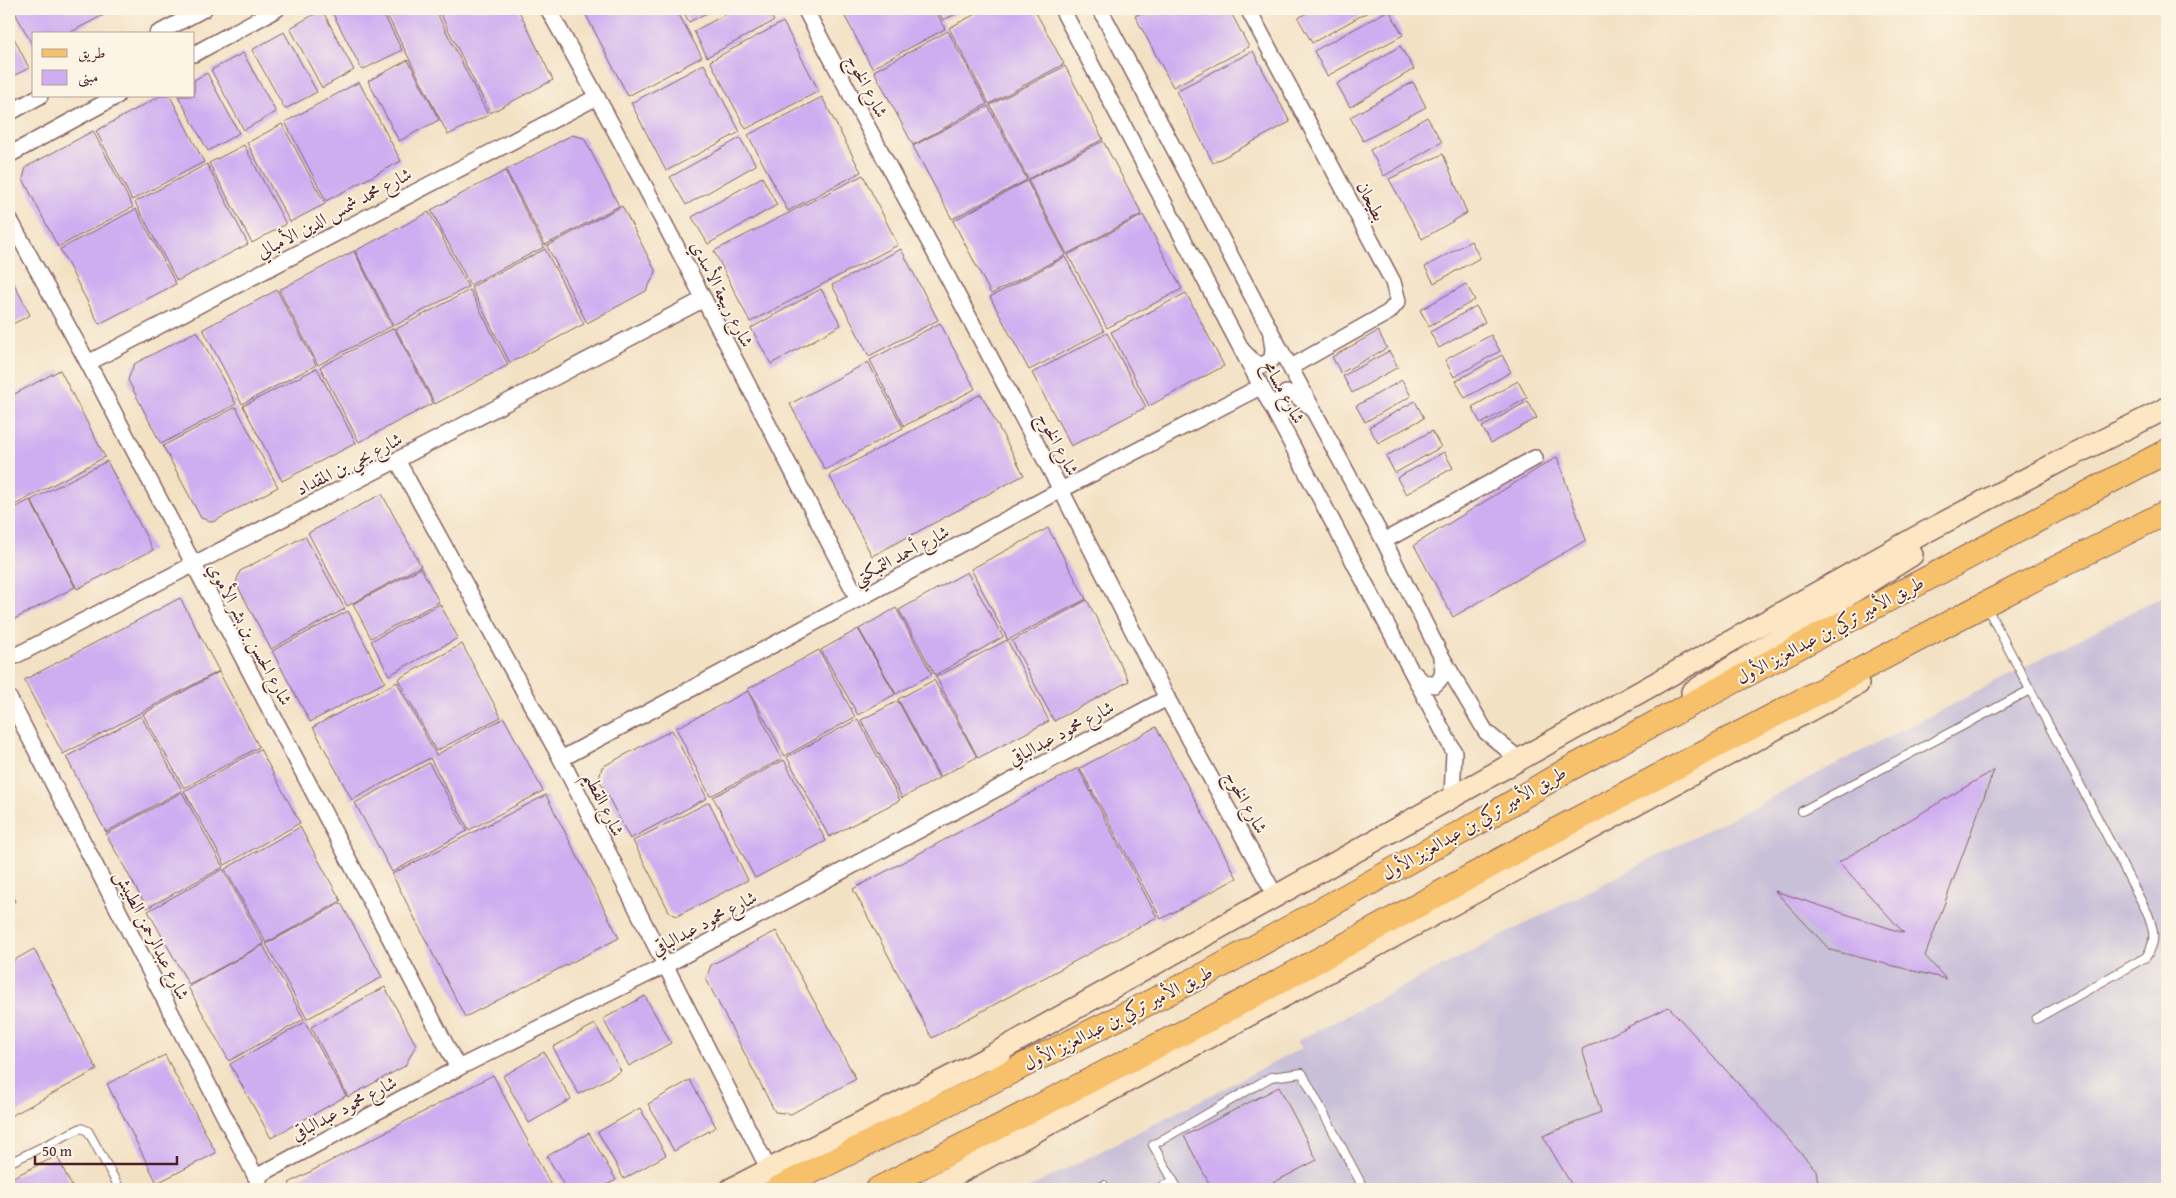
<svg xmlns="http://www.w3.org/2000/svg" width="2176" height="1198" font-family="'Gentium Book Plus',Amiri,serif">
<rect width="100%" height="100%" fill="#fcf5e5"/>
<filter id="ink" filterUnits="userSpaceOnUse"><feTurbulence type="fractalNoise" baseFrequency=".02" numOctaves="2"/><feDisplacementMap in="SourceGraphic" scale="10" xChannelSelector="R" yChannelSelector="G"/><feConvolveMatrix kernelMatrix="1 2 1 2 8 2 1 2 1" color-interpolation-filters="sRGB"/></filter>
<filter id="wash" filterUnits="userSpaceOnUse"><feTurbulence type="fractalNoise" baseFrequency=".0096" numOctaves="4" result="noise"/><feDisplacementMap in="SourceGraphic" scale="20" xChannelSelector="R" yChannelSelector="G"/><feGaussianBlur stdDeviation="1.12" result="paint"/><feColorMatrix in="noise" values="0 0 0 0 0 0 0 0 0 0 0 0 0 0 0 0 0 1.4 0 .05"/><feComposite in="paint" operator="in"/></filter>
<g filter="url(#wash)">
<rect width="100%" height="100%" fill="#f3e1c4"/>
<!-- industrial -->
<polygon fill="#c8bfd8" points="2167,594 2167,1189 1027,1189 1302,1048 1297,1041"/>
<g id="blocks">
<!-- building -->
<g fill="#ceadf1">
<polygon points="13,9 115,9 67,34 34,34 34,48"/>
<polygon points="334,9 381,9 402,50 362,70 331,10"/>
<polygon points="384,9 435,9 488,115 448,135"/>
<polygon points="438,9 518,9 553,80 490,113"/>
<polygon points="583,9 676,9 702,57 628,96"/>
<polygon points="682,9 715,9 689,22"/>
<polygon points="736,9 767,9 774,21 707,57 694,31"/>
<polygon points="841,9 935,9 945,29 872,68"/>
<polygon points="938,9 967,9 943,20"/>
<polygon points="985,9 1034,9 1064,64 989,104 949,28"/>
<polygon points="1149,9 1229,9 1249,47 1173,87 1135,16"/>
<polygon points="1314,9 1373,9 1312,43 1298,18"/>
<polygon points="322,10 354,70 322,88 290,28"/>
<polygon points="1389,10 1403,35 1327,76 1314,51"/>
<polygon points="783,22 819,91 746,129 710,61"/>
<polygon points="9,28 29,68 9,78"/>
<polygon points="948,31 987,104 913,145 874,71"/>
<polygon points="284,32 317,92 285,109 252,50"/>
<polygon points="1400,46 1414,69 1350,107 1337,84"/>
<polygon points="1253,51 1290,122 1213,163 1176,91"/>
<polygon points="243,53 276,112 244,130 211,70"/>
<polygon points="408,60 439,120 399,141 368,81"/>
<polygon points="704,64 740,132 666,171 631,103"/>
<polygon points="1065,66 1103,139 1028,179 990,105"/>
<polygon points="207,73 239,133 208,151 178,96 194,96 194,80"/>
<polygon points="359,82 401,161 326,201 285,122"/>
<polygon points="1413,82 1426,107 1363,141 1350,117"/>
<polygon points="160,96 170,96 204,162 132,200 96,131"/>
<polygon points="822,97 861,172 788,211 748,135"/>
<polygon points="988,106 1027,180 952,219 913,146"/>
<polygon points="1427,117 1442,142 1384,176 1370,150"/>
<polygon points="282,124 325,204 290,222 247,143"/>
<polygon points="93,131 133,207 58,247 23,179 26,167"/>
<polygon points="572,135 584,138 619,206 545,245 506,170"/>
<polygon points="740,138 756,165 686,205 670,177"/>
<polygon points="1103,141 1142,214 1067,254 1028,180"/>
<polygon points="244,145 286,224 252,243 209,163"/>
<polygon points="1443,154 1467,213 1422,239 1389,179"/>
<polygon points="207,164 248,244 177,281 135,202"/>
<polygon points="505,171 544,247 470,285 431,210"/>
<polygon points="863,175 898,245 750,322 714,251"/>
<polygon points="762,177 777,205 708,244 692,217"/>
<polygon points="1027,181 1066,255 991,294 953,221"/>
<polygon points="622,206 656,272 646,291 587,323 547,246"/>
<polygon points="136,209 176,284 99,324 60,249"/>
<polygon points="429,212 468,287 394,326 355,251"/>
<polygon points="1143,215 1182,289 1107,328 1068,255"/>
<polygon points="1471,241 1480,258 1434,283 1425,267"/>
<polygon points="545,249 584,324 510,363 471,287"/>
<polygon points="901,249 938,320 869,356 832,285"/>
<polygon points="354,251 392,326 318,365 279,290"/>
<polygon points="1065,257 1104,331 1029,370 990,297"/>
<polygon points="9,274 30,315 9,326"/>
<polygon points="1466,284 1475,300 1429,326 1420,310"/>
<polygon points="821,289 841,325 771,364 751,328"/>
<polygon points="277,290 316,365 242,404 203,329"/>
<polygon points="470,290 508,365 435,404 396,329"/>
<polygon points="1186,293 1224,366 1149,406 1111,332"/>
<polygon points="1476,306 1485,322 1439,348 1430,332"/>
<polygon points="940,323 975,389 904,426 870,360"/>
<polygon points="394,328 433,403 359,442 320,367"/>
<polygon points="197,331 236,404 161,444 128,380 134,364"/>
<polygon points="1378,331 1387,348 1341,373 1332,357"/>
<polygon points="1107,333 1146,407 1071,446 1032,373"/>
<polygon points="1491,335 1500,351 1454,377 1445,360"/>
<polygon points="1389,351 1398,367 1352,393 1343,376"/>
<polygon points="1502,355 1511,372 1465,398 1456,381"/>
<polygon points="868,362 903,428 825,470 790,404"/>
<polygon points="317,368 356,443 282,481 243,406"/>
<polygon points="60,370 105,457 9,508 9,397"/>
<polygon points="1402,380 1411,396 1365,422 1356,406"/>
<polygon points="1518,381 1527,398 1481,424 1472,407"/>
<polygon points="981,394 1024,475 872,556 829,475"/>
<polygon points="1415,401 1424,418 1378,443 1369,427"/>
<polygon points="1528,401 1537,418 1491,443 1482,427"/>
<polygon points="236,407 278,487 213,522 201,518 163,446"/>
<polygon points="1432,431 1441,447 1395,473 1386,456"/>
<polygon points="1444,452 1453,468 1406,494 1397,478"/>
<polygon points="1557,457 1586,540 1453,617 1414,545"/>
<polygon points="107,461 153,550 77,589 31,500"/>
<polygon points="382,494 421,566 347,606 308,533"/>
<polygon points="30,500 75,587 9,622 9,511"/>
<polygon points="1048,528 1086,599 1008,640 971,569"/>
<polygon points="305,536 345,609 271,649 236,583 240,571"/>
<polygon points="421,568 439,602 371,638 353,604"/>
<polygon points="967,572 1003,637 935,675 899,610"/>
<polygon points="180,598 219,671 63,754 24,680"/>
<polygon points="1087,600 1129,681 1054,721 1012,641"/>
<polygon points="440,604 458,638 389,675 371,641"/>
<polygon points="896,608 932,674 896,694 859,629"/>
<polygon points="348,611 385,682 310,722 272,651"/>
<polygon points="858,629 895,694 858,715 821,650"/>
<polygon points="1007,640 1049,721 978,758 936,677"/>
<polygon points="462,644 501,717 436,751 398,679"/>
<polygon points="819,650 855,717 785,756 748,689"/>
<polygon points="219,672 259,747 184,788 143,714"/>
<polygon points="934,680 977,757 940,777 898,699"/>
<polygon points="397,682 436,755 504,718 543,791 469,830 430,758 352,800 313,727"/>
<polygon points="748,691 782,759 710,796 676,728"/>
<polygon points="898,701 939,778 902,798 861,720"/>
<polygon points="141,716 182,790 106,832 66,757"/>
<polygon points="858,719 900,800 829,837 787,757"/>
<polygon points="1156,727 1237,878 1161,919 1080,768"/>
<polygon points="672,730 707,798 630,839 599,779 602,767"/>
<polygon points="260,749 300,823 225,865 184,791"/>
<polygon points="784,760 826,841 755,878 713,797"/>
<polygon points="429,763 467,831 392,872 355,803"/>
<polygon points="1078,768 1157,917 932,1038 853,889"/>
<polygon points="1994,770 1925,956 1946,979 1830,950 1775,891 1904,933 1839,862"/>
<polygon points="182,792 223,867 147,908 106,834"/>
<polygon points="546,795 619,938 465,1017 392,874"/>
<polygon points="709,802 748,880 677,916 670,913 633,841"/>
<polygon points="300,827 341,901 266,943 225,869"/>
<polygon points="223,869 264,944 189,985 148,911"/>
<polygon points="9,889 15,901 9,904"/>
<polygon points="341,903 382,977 307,1019 266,944"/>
<polygon points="776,931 856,1079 791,1114 775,1112 706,979 711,965"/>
<polygon points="263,945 304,1019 229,1061 188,987"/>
<polygon points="34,949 97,1070 9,1117 9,963"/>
<polygon points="385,987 416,1045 405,1066 348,1097 311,1027"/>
<polygon points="645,996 671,1043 629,1066 603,1019"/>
<polygon points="1669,1007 1816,1170 1819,1189 1574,1189 1543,1136 1601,1112 1582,1049"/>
<polygon points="305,1022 346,1096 271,1138 230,1064"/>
<polygon points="595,1024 621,1071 579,1094 553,1047"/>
<polygon points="544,1052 571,1099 529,1123 503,1076"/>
<polygon points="165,1055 216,1153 157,1183 107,1084"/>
<polygon points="493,1075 553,1189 292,1189 289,1183"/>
<polygon points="690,1080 716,1127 674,1151 648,1104"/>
<polygon points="1279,1087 1317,1160 1261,1189 1212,1189 1184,1136"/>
<polygon points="640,1108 666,1155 624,1179 598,1132"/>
<polygon points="589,1133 616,1180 599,1189 566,1189 547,1156"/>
<polygon points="57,1156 73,1189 9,1189 9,1179"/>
</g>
</g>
</g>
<g filter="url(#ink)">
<use href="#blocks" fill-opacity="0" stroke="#856361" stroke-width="1"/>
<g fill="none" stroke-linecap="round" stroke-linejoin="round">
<defs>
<g id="lane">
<path d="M1986,606L2148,914C2154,931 2157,941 2146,957L2036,1019"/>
<polyline points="1802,811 2030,690"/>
<polyline points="9,1163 81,1128 88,1131 120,1189"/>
<polyline points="1096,1189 1104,1185 1105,1189"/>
<polyline points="1158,1189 1173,1181"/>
<polyline points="1178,1189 1153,1145 1271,1077 1302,1073 1364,1189"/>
</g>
<g id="street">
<path d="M548,9C657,202 756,402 858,599"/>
<polyline points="805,9 1061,490 1167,698 1276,897"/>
<polyline points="1062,9 1454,752 1452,797"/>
<polyline points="1100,9 1271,332 1384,541 1439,652 1486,732 1520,760"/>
<polyline points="1248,9 1393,282 1398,301 1389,312 1291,367"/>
<polyline points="157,34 204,9"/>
<polyline points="194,54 277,9"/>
<polyline points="9,113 40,96"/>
<polyline points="9,155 117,96"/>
<polyline points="9,218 88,363 458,1068"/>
<polyline points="1244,352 1255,363 1263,365 1272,359 1273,349 1271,336"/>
<polyline points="88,363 597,97"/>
<polyline points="1280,420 1279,401 1286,393 1294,394 1309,406"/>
<polyline points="397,460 561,759 769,1170"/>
<polyline points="1384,541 1535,458"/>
<polyline points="9,659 397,460 704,299"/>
<path d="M1414,673L1423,682L1434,685C1444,678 1444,670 1441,659"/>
<polyline points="9,698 262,1189"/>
<polyline points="561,759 1061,490 1260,387"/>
<polyline points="256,1177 458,1068 664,966 1167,698"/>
</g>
<g id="secondary">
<polyline points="2069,457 2167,408"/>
<polyline points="1692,692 1912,555"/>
<polyline points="985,1059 1922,534 2081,450"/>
<polyline points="731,1189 985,1059 1000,1058"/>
<polyline points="929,1189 1858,684"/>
</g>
<g id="primary">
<polyline points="777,1189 1208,973 1483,820 1569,769 2167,451"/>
<polyline points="878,1189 1227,1010 1530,844 1985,604 2167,512"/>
</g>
</defs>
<!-- lane casing -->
<use href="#lane" stroke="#856361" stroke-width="10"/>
<!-- street casing -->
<use href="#street" stroke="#856361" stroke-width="18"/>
<!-- secondary casing -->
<use href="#secondary" stroke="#856361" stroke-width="24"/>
<!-- primary casing -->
<use href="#primary" stroke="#856361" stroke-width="26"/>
<!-- lane -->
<use href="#lane" stroke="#fff" stroke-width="8"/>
<!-- street -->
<use href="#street" stroke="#fff" stroke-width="15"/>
<!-- secondary -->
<use href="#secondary" stroke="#fce6c4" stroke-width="21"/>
<!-- primary -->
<use href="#primary" stroke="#f7c06b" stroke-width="24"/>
</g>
</g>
<g text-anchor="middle" stroke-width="4" stroke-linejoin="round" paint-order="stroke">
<!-- street labels -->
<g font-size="18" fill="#4a1f2b" stroke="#fcf5e5">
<text transform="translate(867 86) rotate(62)" y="6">شارع الخوج</text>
<text transform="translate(1371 201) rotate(62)" y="6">بطيحان</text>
<text transform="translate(334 213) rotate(-28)" y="6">شارع محمد شمس الدين الأمبالي</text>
<text transform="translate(722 294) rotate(63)" y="6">شارع ربيعة الأسدي</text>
<text transform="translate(1284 392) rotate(62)" y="6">شارع مسامح</text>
<text transform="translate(1058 444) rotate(62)" y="6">شارع الخوج</text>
<text transform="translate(349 464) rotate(-27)" y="6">شارع يحي بن المقداد</text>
<text transform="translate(901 555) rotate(-28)" y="6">شارع أحمد التمبكتي</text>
<text transform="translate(1830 630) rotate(-28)" y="6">طريق الأمير تركي بن عبدالعزيز الأول</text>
<text transform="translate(250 634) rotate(62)" y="6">شارع الحسن بن بشر الأموي</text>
<text transform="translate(1061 733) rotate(-28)" y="6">شارع محمود عبدالباقي</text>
<text transform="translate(1246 802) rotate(61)" y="6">شارع الخوج</text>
<text transform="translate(604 804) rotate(64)" y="6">شارع القطيم</text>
<text transform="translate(1474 823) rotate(-30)" y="6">طريق الأمير تركي بن عبدالعزيز الأول</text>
<text transform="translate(704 923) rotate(-28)" y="6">شارع محمود عبدالباقي</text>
<text transform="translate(152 935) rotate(63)" y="6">شارع عبدالرحمن الطبيش</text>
<text transform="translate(1118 1018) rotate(-27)" y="6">طريق الأمير تركي بن عبدالعزيز الأول</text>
<text transform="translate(344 1108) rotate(-28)" y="6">شارع محمود عبدالباقي</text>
</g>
</g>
<!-- margin -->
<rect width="2176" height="1198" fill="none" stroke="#fcf5e5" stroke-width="30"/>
<!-- legend -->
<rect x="32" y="32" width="162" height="65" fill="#fcf5e5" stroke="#b59f9b"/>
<rect x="42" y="49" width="25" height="8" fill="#f7c06b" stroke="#b59f9b"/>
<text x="78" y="58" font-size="15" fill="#4a1f2b">طريق</text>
<rect x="42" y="70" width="25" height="15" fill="#ceadf1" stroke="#b59f9b"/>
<text x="78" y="82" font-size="15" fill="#4a1f2b">مبنى</text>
<!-- scale -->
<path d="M35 1156v8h142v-8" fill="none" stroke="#4a1f2b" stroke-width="2.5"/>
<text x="42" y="1156" font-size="15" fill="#4a1f2b" stroke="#fcf5e5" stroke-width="4" paint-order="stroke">50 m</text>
</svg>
